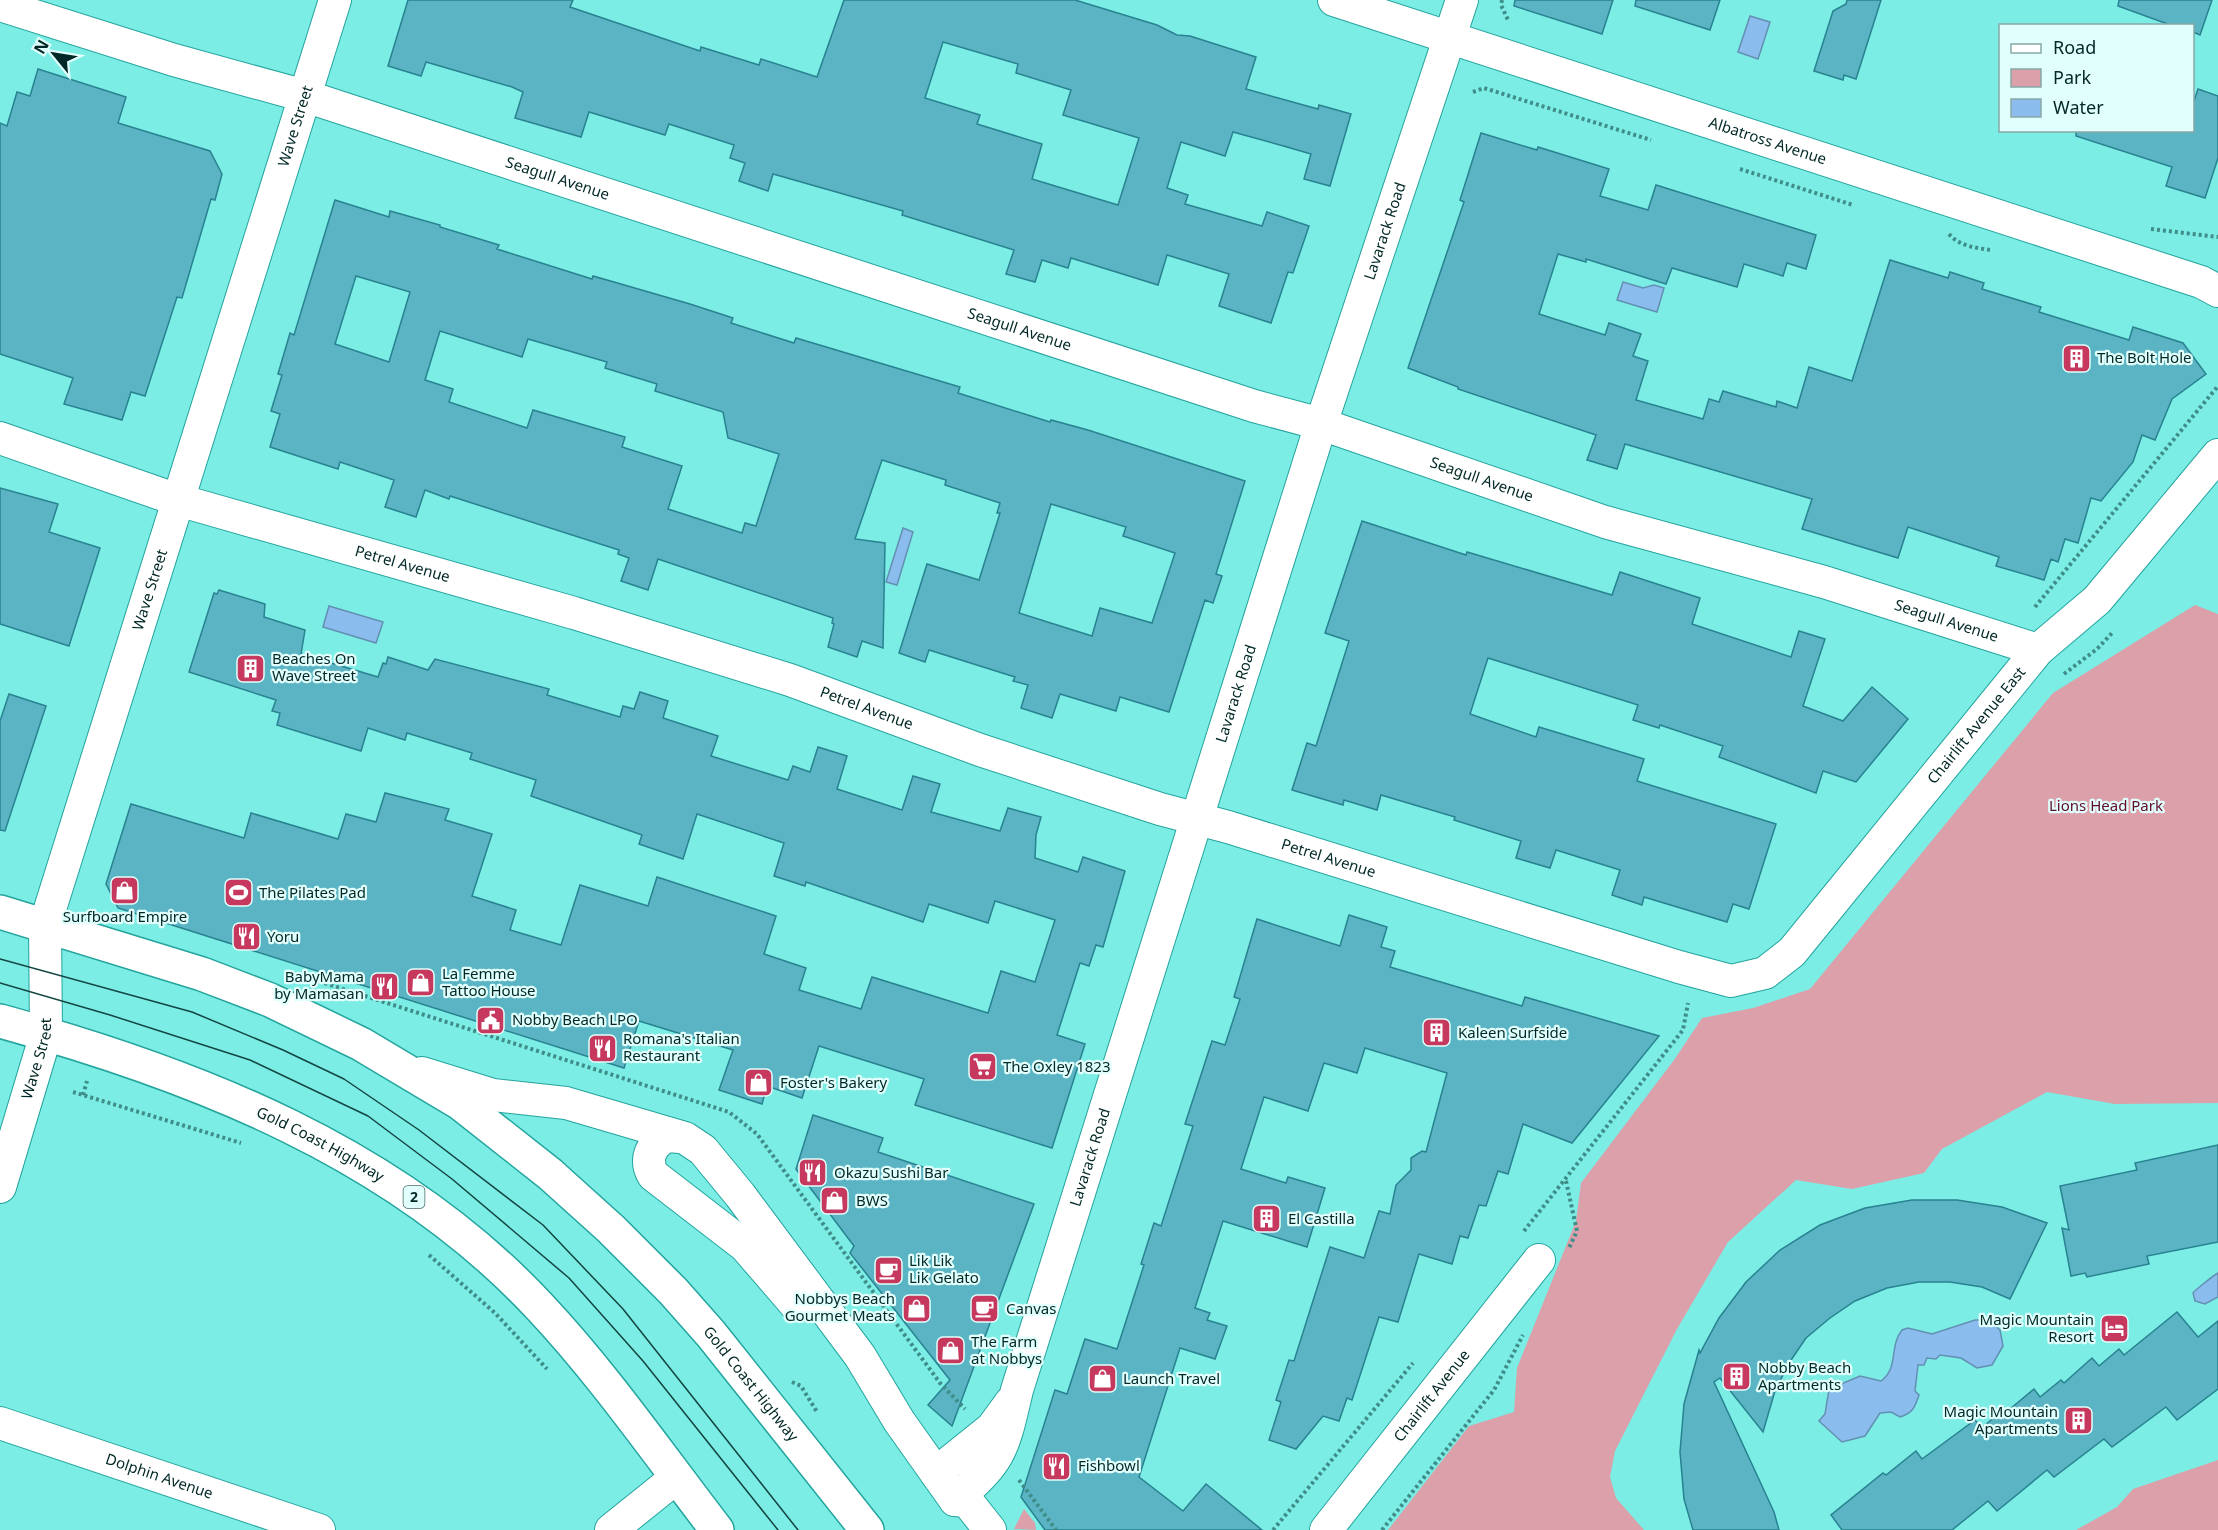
<svg xmlns="http://www.w3.org/2000/svg" width="2218" height="1530" font-family="'Noto Sans',sans-serif">
<rect width="100%" height="100%" fill="#7bede5"/>
<!-- green -->
<g fill="#dba0a9">
<polygon points="2195,605 2218,614 2218,1103 2115,1104 2047,1092 1942,1149 1924,1173 1852,1189 1796,1180 1728,1242 1677,1329 1615,1451 1610,1477 1616,1498 1644,1530 1388,1530 1469,1426 1514,1412 1517,1368 1576,1221 1581,1183 1674,1060 1702,1018 1753,1008 1810,989 2053,693"/>
<polygon points="2218,1460 2218,1530 2076,1530 2117,1507 2133,1489"/>
<polygon points="1024,1509 1035,1523 1036,1530 1014,1529"/>
</g>
<!-- water -->
<g fill="#8bbcee" stroke="#6290b2" stroke-width="1.5">
<polygon points="1750,16 1770,22 1758,59 1738,52"/>
<polygon points="1623,282 1643,288 1654,285 1664,288 1657,312 1617,300"/>
<polygon points="903,528 913,532 897,585 886,582"/>
<polygon points="329,606 383,622 376,643 323,627"/>
<path d="M2218,1273V1297L2205,1304L2195,1301L2193,1293C2195,1290 2213,1276 2218,1273Z"/>
<path d="M1975,1320H1988L2000,1330L2003,1346L1992,1365L1977,1368L1961,1358L1940,1355L1936,1359L1927,1358L1924,1365H1918L1915,1391L1919,1395C1915,1407 1913,1413 1900,1417L1891,1412L1880,1413L1865,1436L1842,1442L1819,1421L1825,1414L1829,1389L1860,1376L1881,1381C1899,1368 1889,1346 1902,1330L1908,1328L1932,1334Z"/>
</g>
<!-- building -->
<g fill="#5bb4c3" stroke="#288290" stroke-width="1.5" fill-rule="evenodd">
<path d="M408,0H573L570,7L700,51L701,47L759,65L761,59L817,77L844,0H1075L1157,25L1177,35L1190,36L1256,57L1246,89L1318,109L1319,105L1351,114L1330,186L1304,179L1311,154L1287,147L1233,132L1225,156L1181,142L1167,188L1188,195L1185,204L1262,226L1267,212L1309,226L1293,273L1288,272L1271,323L1219,306L1229,274L1167,255L1158,285L1071,258L1068,268L1042,260L1035,282L1006,274L1014,250L902,215L903,211L773,174L768,191L739,181L745,163L730,158L734,145L669,124L665,135L589,112L581,137L515,118L523,92L512,87L426,62L421,76L388,66ZM943,42L1018,64L1016,73L1071,90L1063,115L1139,138L1118,205L1032,179L1042,144L977,124L980,115L925,98Z"/>
<polygon points="1515,0 1613,0 1602,34 1514,6"/>
<polygon points="1636,0 1720,0 1710,30 1635,6"/>
<polygon points="1847,0 1881,0 1856,79 1844,75 1843,80 1814,71 1833,11 1846,4"/>
<polygon points="2119,0 2212,0 2200,35 2193,32 2193,26 2173,26 2118,6"/>
<polygon points="38,69 126,97 118,123 210,151 222,174 215,200 211,199 182,298 177,297 145,396 131,392 122,420 64,404 73,378 0,354 0,123 7,126 17,92 30,96"/>
<polygon points="2198,89 2218,96 2218,158 2205,198 2166,186 2172,167 2076,136 2076,130 2193,130 2193,104"/>
<polygon points="1481,133 1537,150 1538,147 1609,169 1600,196 1648,210 1656,185 1816,235 1806,269 1787,263 1783,276 1744,264 1737,287 1672,268 1666,284 1586,259 1586,262 1558,254 1539,314 1605,335 1609,323 1641,334 1633,356 1648,361 1636,400 1703,419 1709,399 1719,402 1723,391 1776,407 1777,401 1797,408 1809,367 1852,381 1890,260 1948,278 1950,272 1984,283 1982,289 2041,307 2039,312 2129,340 2133,327 2183,343 2206,374 2172,399 2155,440 2142,435 2133,462 2101,501 2091,498 2078,543 2065,539 2058,562 2051,559 2044,580 1996,566 1999,557 1908,527 1898,558 1802,529 1812,499 1625,444 1617,469 1587,460 1596,435 1458,389 1458,387 1408,368 1464,202 1460,200"/>
<path d="M335,200L389,217L390,211L440,225V227L499,245L497,249L592,279L593,276L690,304L733,318L731,323L794,343L796,338L960,387L958,393L1050,422L1051,420L1088,430L1245,481L1216,574L1222,576L1213,603L1205,600L1169,712L1120,697L1116,711L1060,694L1052,718L1021,708L1028,685L1013,681L1015,677L929,650L925,662L899,653L927,564L979,580L1000,513H997L1000,503L945,485L946,480L882,460L855,539L885,543L883,648L862,641L857,657L828,647L834,624L832,623L833,618L658,559L648,590L621,581L629,558L618,554L619,550L450,496L449,499L425,490L416,517L385,507L394,480L340,462L338,469L270,447L280,414L271,411L282,375L278,374L290,333L294,335ZM356,276L410,292L389,362L335,344ZM440,331L522,357L528,339L607,362L605,368L657,384L655,391L723,412L728,438L779,454L756,526L745,523L742,533L668,509L682,466L622,447L625,437L533,410L527,428L449,402L453,389L425,380ZM1051,504L1126,527L1123,536L1175,553L1152,623L1100,608L1092,636L1019,613Z"/>
<polygon points="0,488 58,504 49,532 100,548 69,646 0,624"/>
<polygon points="1362,521 1466,555 1467,552 1612,595 1620,572 1700,598 1692,624 1791,657 1799,631 1825,639 1803,706 1843,721 1872,687 1908,719 1856,782 1823,771 1816,793 1719,757 1723,746 1660,725 1659,728 1633,720 1638,705 1488,658 1470,714 1536,737 1539,727 1644,759 1637,781 1776,824 1749,909 1733,904 1727,922 1644,897 1642,905 1612,895 1620,870 1556,850 1550,868 1516,858 1521,841 1454,820 1455,817 1381,795 1377,810 1344,800 1343,805 1292,790 1307,743 1316,746 1349,641 1325,633"/>
<polygon points="219,590 265,604 264,617 305,630 301,654 378,677 383,663 386,664 388,657 428,670 435,659 549,689 547,695 620,717 623,706 634,709 640,692 668,701 663,718 718,736 711,756 788,780 793,766 810,772 818,747 847,756 837,789 902,810 913,776 940,784 931,812 1000,831 1008,808 1041,817 1036,835 1035,858 1078,872 1083,857 1125,871 1103,947 1096,945 1089,966 1080,963 1057,1035 1085,1044 1052,1148 915,1105 924,1079 819,1046 802,1098 767,1086 762,1104 719,1090 733,1050 639,1021 624,1068 118,908 106,884 131,804 244,838 251,813 338,839 346,814 376,822 385,793 449,809 445,820 492,834 472,896 516,910 510,930 561,945 580,885 648,906 657,877 776,916 764,954 806,968 799,990 861,1009 872,977 988,1013 1001,971 1035,982 1055,920 995,901 988,923 929,904 923,922 806,882 805,886 774,876 784,843 697,814 683,859 639,844 642,835 531,796 536,780 470,759 472,753 407,733 405,740 368,728 361,751 277,725 280,713 272,711 276,700 189,672 214,593 217,594"/>
<polygon points="9,694 46,706 5,831 0,830 0,721"/>
<polygon points="1349,915 1387,927 1381,947 1395,951 1390,967 1522,1006 1525,997 1659,1036 1572,1143 1523,1124 1508,1174 1498,1171 1486,1206 1479,1205 1468,1238 1460,1236 1452,1264 1419,1254 1398,1322 1379,1317 1352,1400 1347,1398 1339,1421 1323,1416 1296,1449 1269,1440 1281,1402 1276,1400 1289,1360 1294,1361 1330,1247 1364,1258 1379,1211 1390,1214 1396,1185 1411,1170 1411,1158 1422,1151 1426,1152 1447,1073 1365,1048 1357,1073 1324,1063 1308,1111 1264,1097 1241,1169 1286,1183 1288,1177 1325,1188 1307,1247 1223,1221 1195,1308 1210,1313 1207,1320 1227,1326 1215,1359 1180,1348 1139,1477 1183,1511 1206,1484 1262,1530 1045,1530 1021,1497 1055,1390 1067,1394 1085,1339 1117,1349 1144,1265 1141,1264 1154,1223 1161,1226 1193,1126 1185,1124 1212,1041 1225,1045 1240,999 1234,997 1257,919 1340,946"/>
<polygon points="813,1115 883,1138 878,1152 1034,1204 952,1426 928,1405 950,1380 850,1253 854,1246 796,1169"/>
<polygon points="2218,1145 2218,1242 2147,1256 2149,1264 2087,1277 2085,1273 2071,1276 2062,1228 2069,1230 2060,1186 2137,1170 2135,1163"/>
<polygon points="1912,1200 1957,1200 2002,1207 2047,1223 2010,1299 1982,1287 1950,1282 1919,1282 1887,1288 1855,1301 1830,1318 1806,1338 1789,1363 1775,1391 1763,1432 1720,1378 1714,1382 1774,1512 1779,1530 1693,1530 1684,1499 1680,1452 1684,1404 1699,1350 1700,1353 1719,1318 1746,1282 1780,1250 1820,1225 1865,1208"/>
<polygon points="2177,1312 2198,1337 2218,1321 2218,1389 2177,1420 2166,1407 2112,1447 2104,1439 2054,1477 2047,1470 1997,1511 1988,1501 1952,1530 1842,1530 1831,1515 1883,1473 1886,1475 1916,1451 1922,1459 1975,1420 1982,1428 2001,1411 2004,1414 2034,1389 2040,1397 2061,1380 2064,1383 2092,1358 2099,1366 2119,1349 2124,1355"/>
</g>
<g fill="none" stroke-linecap="round" stroke-linejoin="round">
<defs>
<g id="minor">
<path id="s1" d="M1334,0L2201,282L2218,291"/>
<path id="s2" d="M0,5L174,60L305,96L1254,406L1321,424L1605,522L1824,582L2038,650"/>
<path id="s3" d="M0,438L178,500L574,613L790,680L980,750L1160,809L1228,827L1679,967L1731,981L1765,973L1792,952L2038,650L2097,600L2218,455"/>
<polyline points="422,1073 493,1095 566,1103 685,1138 703,1150 740,1195 860,1356 899,1421 955,1500 967,1501 990,1530"/>
<path d="M680,1137L667,1136C651,1144 644,1159 653,1175L745,1246L795,1304"/>
<path id="s4" d="M0,1187L46,1034L45,925L335,0"/>
<path id="s5" d="M0,1423L319,1530"/>
<polyline points="936,1473 992,1428 1011,1402"/>
<path id="s6" d="M955,1500C1003,1459 1003,1449 1017,1390L1321,424L1462,0"/>
<polyline points="611,1530 677,1477"/>
<path id="s7" d="M1326,1530L1539,1260"/>
</g>
<g id="highway">
<path id="s8" d="M0,912L202,974L270,1000L361,1044L460,1103L550,1174L611,1229L673,1291L711,1334L867,1530"/>
<path id="s9" d="M0,1021C197,1075 396,1153 539,1306C604,1375 659,1455 717,1530"/>
</g>
</defs>
<!-- minor casing -->
<use href="#minor" stroke="#23a49d" stroke-width="34"/>
<!-- highway casing -->
<use href="#highway" stroke="#23a49d" stroke-width="36"/>
<!-- path -->
<g stroke="#3f8d88" stroke-width="4" stroke-dasharray="3 3" stroke-linecap="butt">
<polyline points="1502,0 1501,5 1508,20"/>
<polyline points="1473,92 1484,88 1651,140"/>
<polyline points="1740,169 1853,205"/>
<polyline points="2151,229 2218,237"/>
<path d="M1949,234C1959,246 1976,248 1991,250"/>
<polyline points="2035,607 2218,386"/>
<polyline points="2064,674 2097,649 2113,632"/>
<polyline points="296,974 729,1112 757,1134 940,1383 965,1409"/>
<polyline points="73,1092 241,1143"/>
<polyline points="83,1095 87,1081"/>
<polyline points="1566,1181 1577,1231 1569,1248"/>
<polyline points="1524,1231 1683,1030 1688,1003"/>
<polyline points="429,1255 495,1313 547,1369"/>
<polyline points="792,1382 801,1386 817,1412"/>
<polyline points="1019,1480 1056,1530"/>
<polyline points="1273,1530 1413,1363"/>
<polyline points="1382,1530 1494,1390 1523,1335"/>
</g>
<!-- minor -->
<use href="#minor" stroke="#fff" stroke-width="32"/>
<!-- highway -->
<use href="#highway" stroke="#fff" stroke-width="33"/>
<!-- tram -->
<g stroke="#134542" stroke-width="1.5">
<polyline points="0,959 192,1012 283,1050 344,1079 419,1130 543,1225 623,1309 798,1530"/>
<polyline points="0,983 110,1015 250,1060 368,1116 452,1179 569,1278 643,1361 778,1530"/>
</g>
</g>
<!-- icons -->
<defs>
<symbol id="building-square" viewBox="-11 -11 22 22"><rect x="-9" y="-9" width="18" height="18" rx="4" fill="#c7385e" stroke="#e1fffc"/><path d="M-4-6H4V6H1V3H-1V6H-4ZM-2.5-4.3h1.7v1.8h-1.7ZM.8-4.3h1.7v1.8H.8ZM-2.5-1h1.7V.8h-1.7ZM.8-1h1.7V.8H.8Z" fill="#fff"/></symbol>
<symbol id="shop-square" viewBox="-11 -11 22 22"><rect x="-9" y="-9" width="18" height="18" rx="4" fill="#c7385e" stroke="#e1fffc"/><path d="M-5-2.5h2.3a2.7 3.5 0 0 1 5.4 0H5L5.5 6h-11ZM-1.5-2.5h3a1.5 2.3 0 0 0-3 0Z" fill="#fff"/></symbol>
<symbol id="stadium-square" viewBox="-11 -11 22 22"><rect x="-9" y="-9" width="18" height="18" rx="4" fill="#c7385e" stroke="#e1fffc"/><path d="M0-5a6.5 5 0 1 0 0 10a6.5 5 0 1 0 0-10ZM-3.5-1.8h7v3.6h-7Z" fill="#fff"/></symbol>
<symbol id="restaurant-square" viewBox="-11 -11 22 22"><rect x="-9" y="-9" width="18" height="18" rx="4" fill="#c7385e" stroke="#e1fffc"/><path d="M-5-6h1v4h1v-4h1v4h1v-4h1v5L-1.5 .5V6h-2V.5L-5-1ZM5-6V6H3V1.5H1.5Q1.5-4 5-6Z" fill="#fff"/></symbol>
<symbol id="civic-square" viewBox="-11 -11 22 22"><rect x="-9" y="-9" width="18" height="18" rx="4" fill="#c7385e" stroke="#e1fffc"/><path d="M-.6-6.5H3V-4.5H.6V-3L4-1V1h2V6H-6V1h2V-1L-.6-3ZM-1.2 2.5V6h2.4V2.5Z" fill="#fff"/></symbol>
<symbol id="supermarket-square" viewBox="-11 -11 22 22"><rect x="-9" y="-9" width="18" height="18" rx="4" fill="#c7385e" stroke="#e1fffc"/><path d="M-6-5.5h2.5l.6 2H6L4.5 2H-2.5L-4.4-4H-6ZM-1.5 3.2a1.3 1.3 0 1 0 .1 0ZM3 3.2a1.3 1.3 0 1 0 .1 0Z" fill="#fff"/></symbol>
<symbol id="cafe-square" viewBox="-11 -11 22 22"><rect x="-9" y="-9" width="18" height="18" rx="4" fill="#c7385e" stroke="#e1fffc"/><path d="M-5.5-4.5H6V0H3Q3 3.5 0 3.5H-2.5Q-5.5 3.5-5.5 0ZM3-3.2v2h1.7v-2ZM-6 4.5H4V6H-6Z" fill="#fff"/></symbol>
<symbol id="hotel-square" viewBox="-11 -11 22 22"><rect x="-9" y="-9" width="18" height="18" rx="4" fill="#c7385e" stroke="#e1fffc"/><path d="M-6-4.5h1.5V1H6V5H4.5V3h-9V5H-6ZM-4 0a1.8 1.8 0 1 1 3.6 0ZM.5 0V-2.5h3Q6-2.5 6 0Z" fill="#fff"/></symbol>
</defs>
<g fill-rule="evenodd">
<use href="#building-square" x="2060" y="342" width="33" height="33"/>
<use href="#building-square" x="234" y="652" width="33" height="33"/>
<use href="#shop-square" x="108" y="874" width="33" height="33"/>
<use href="#stadium-square" x="222" y="876" width="33" height="33"/>
<use href="#restaurant-square" x="230" y="920" width="33" height="33"/>
<use href="#shop-square" x="404" y="966" width="33" height="33"/>
<use href="#restaurant-square" x="368" y="970" width="33" height="33"/>
<use href="#civic-square" x="474" y="1004" width="33" height="33"/>
<use href="#building-square" x="1420" y="1016" width="33" height="33"/>
<use href="#restaurant-square" x="586" y="1032" width="33" height="33"/>
<use href="#supermarket-square" x="966" y="1050" width="33" height="33"/>
<use href="#shop-square" x="742" y="1066" width="33" height="33"/>
<use href="#restaurant-square" x="796" y="1156" width="33" height="33"/>
<use href="#shop-square" x="818" y="1184" width="33" height="33"/>
<use href="#building-square" x="1250" y="1202" width="33" height="33"/>
<use href="#cafe-square" x="872" y="1254" width="33" height="33"/>
<use href="#shop-square" x="900" y="1292" width="33" height="33"/>
<use href="#cafe-square" x="968" y="1292" width="33" height="33"/>
<use href="#hotel-square" x="2098" y="1312" width="33" height="33"/>
<use href="#shop-square" x="934" y="1334" width="33" height="33"/>
<use href="#building-square" x="1720" y="1360" width="33" height="33"/>
<use href="#shop-square" x="1086" y="1362" width="33" height="33"/>
<use href="#building-square" x="2062" y="1404" width="33" height="33"/>
<use href="#restaurant-square" x="1040" y="1450" width="33" height="33"/>
</g>
<g text-anchor="middle" stroke-width="4.5" stroke-linejoin="round" paint-order="stroke">
<!-- shield labels -->
<rect fill="#e1fffc" stroke="#446866" stroke-width="1.5" x="403.5" y="1186" width="21" height="22" rx="4.5"/>
<g font-size="14" font-weight="bold" fill="#012826">
<text x="414" y="1202">2</text>
</g>
<!-- street labels -->
<g font-size="15" fill="#012826" stroke="#e1fffc">
<text dy="5" stroke="none"><textPath href="#s4" startOffset="1106">Wave Street</textPath></text>
<text dy="5" stroke="none"><textPath href="#s1" startOffset="456">Albatross Avenue</textPath></text>
<text dy="5" stroke="none"><textPath href="#s2" startOffset="584">Seagull Avenue</textPath></text>
<text dy="5" stroke="none"><textPath href="#s6" startOffset="1346">Lavarack Road</textPath></text>
<text dy="5" stroke="none"><textPath href="#s2" startOffset="1070">Seagull Avenue</textPath></text>
<text dy="5" stroke="none"><textPath href="#s2" startOffset="1556">Seagull Avenue</textPath></text>
<text dy="5" stroke="none"><textPath href="#s3" startOffset="422">Petrel Avenue</textPath></text>
<text dy="5" stroke="none"><textPath href="#s4" startOffset="620">Wave Street</textPath></text>
<text dy="5" stroke="none"><textPath href="#s2" startOffset="2042">Seagull Avenue</textPath></text>
<text dy="5" stroke="none"><textPath href="#s6" startOffset="860">Lavarack Road</textPath></text>
<text dy="5" stroke="none"><textPath href="#s3" startOffset="908">Petrel Avenue</textPath></text>
<text dy="5" stroke="none"><textPath href="#s3" startOffset="2176">Chairlift Avenue East</textPath></text>
<text dy="5" stroke="none"><textPath href="#s3" startOffset="1394">Petrel Avenue</textPath></text>
<text dy="5" stroke="none"><textPath href="#s4" startOffset="134">Wave Street</textPath></text>
<text dy="5" stroke="none"><textPath href="#s9" startOffset="344">Gold Coast Highway</textPath></text>
<text dy="5" stroke="none"><textPath href="#s6" startOffset="374">Lavarack Road</textPath></text>
<text dy="5" stroke="none"><textPath href="#s8" startOffset="906">Gold Coast Highway</textPath></text>
<text dy="5" stroke="none"><textPath href="#s7" startOffset="171">Chairlift Avenue</textPath></text>
<text dy="5" stroke="none"><textPath href="#s5" startOffset="168">Dolphin Avenue</textPath></text>
</g>
<!-- poi labels -->
<g font-size="15" fill="#012826" stroke="#e1fffc" text-anchor="start">
<text x="2097" y="363">The Bolt Hole</text>
<text x="272" y="664">Beaches On<tspan x="272" dy="17">Wave Street</tspan></text>
<text x="259" y="898">The Pilates Pad</text>
<text x="125" y="922" text-anchor="middle">Surfboard Empire</text>
<text x="267" y="942">Yoru</text>
<text x="442" y="979">La Femme<tspan x="442" dy="17">Tattoo House</tspan></text>
<text x="364" y="982" text-anchor="end">BabyMama<tspan x="364" dy="17">by Mamasan</tspan></text>
<text x="512" y="1025">Nobby Beach LPO</text>
<text x="1458" y="1038">Kaleen Surfside</text>
<text x="623" y="1044">Romana's Italian<tspan x="623" dy="17">Restaurant</tspan></text>
<text x="1003" y="1072">The Oxley 1823</text>
<text x="780" y="1088">Foster's Bakery</text>
<text x="834" y="1178">Okazu Sushi Bar</text>
<text x="856" y="1206">BWS</text>
<text x="1288" y="1224">El Castilla</text>
<text x="909" y="1266">Lik Lik<tspan x="909" dy="17">Lik Gelato</tspan></text>
<text x="895" y="1304" text-anchor="end">Nobbys Beach<tspan x="895" dy="17">Gourmet Meats</tspan></text>
<text x="1006" y="1314">Canvas</text>
<text x="2094" y="1325" text-anchor="end">Magic Mountain<tspan x="2094" dy="17">Resort</tspan></text>
<text x="971" y="1347">The Farm<tspan x="971" dy="17">at Nobbys</tspan></text>
<text x="1758" y="1373">Nobby Beach<tspan x="1758" dy="17">Apartments</tspan></text>
<text x="1123" y="1384">Launch Travel</text>
<text x="2058" y="1417" text-anchor="end">Magic Mountain<tspan x="2058" dy="17">Apartments</tspan></text>
<text x="1078" y="1471">Fishbowl</text>
</g>
<!-- park labels -->
<g font-size="15" fill="#610b27" stroke="#e1fffc">
<text x="2106" y="811">Lions Head Park</text>
</g>
</g>
<!-- legend -->
<rect x="1999" y="24" width="195" height="108" fill="#e1fffc" stroke="#87a9a6" stroke-width="1.5"/>
<rect x="2011" y="44" width="30" height="9" fill="#ffffff" stroke="#87a9a6" stroke-width="1.5"/>
<text x="2053" y="54" font-size="18" fill="#012826">Road</text>
<rect x="2011" y="69" width="30" height="18" fill="#dba0a9" stroke="#87a9a6" stroke-width="1.5"/>
<text x="2053" y="84" font-size="18" fill="#012826">Park</text>
<rect x="2011" y="99" width="30" height="18" fill="#8bbcee" stroke="#87a9a6" stroke-width="1.5"/>
<text x="2053" y="114" font-size="18" fill="#012826">Water</text>
<!-- north arrow -->
<g transform="translate(54 54) rotate(300)" stroke="#e1fffc" stroke-width="4.5" paint-order="stroke">
<path d="M0-4.5L10 22L0 15L-10 22Z" fill="#012826"/>
<text y="-9" font-size="16" font-weight="bold" text-anchor="middle" fill="#012826">N</text>
</g>
</svg>
